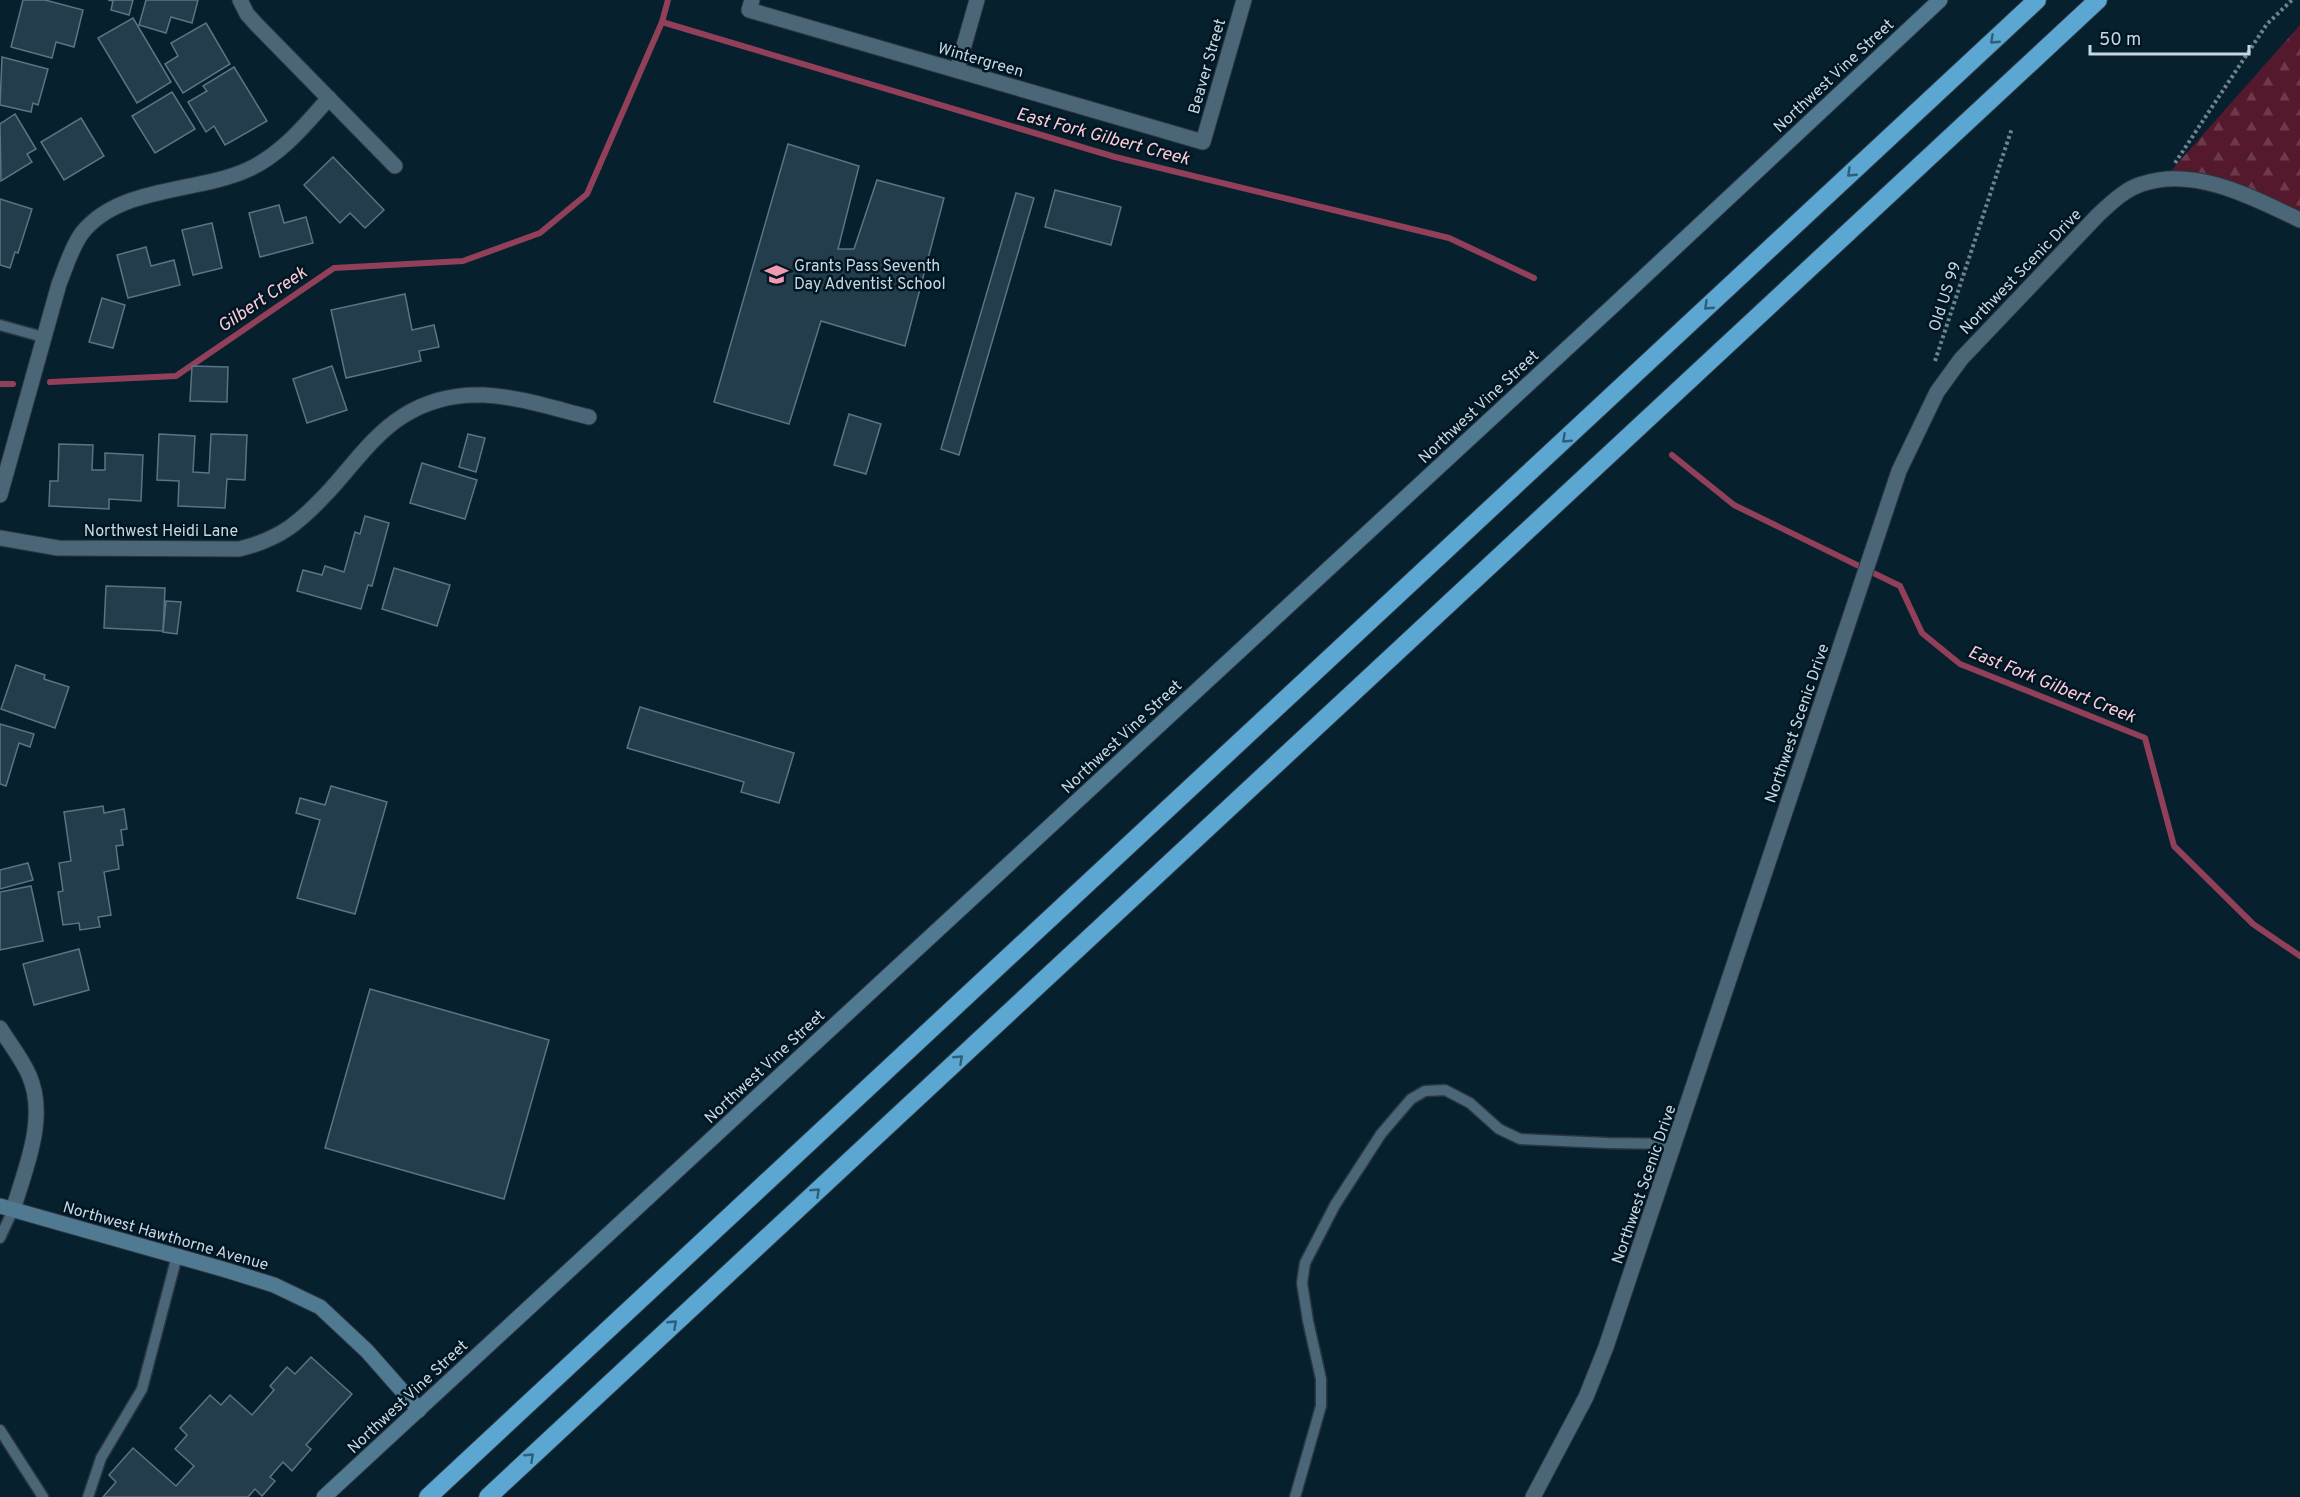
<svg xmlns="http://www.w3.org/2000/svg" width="2300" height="1497" font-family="Overpass,sans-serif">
<defs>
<pattern id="forest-firs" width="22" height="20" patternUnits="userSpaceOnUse" patternTransform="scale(1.5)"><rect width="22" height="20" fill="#55192e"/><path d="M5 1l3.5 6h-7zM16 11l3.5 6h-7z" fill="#6c3a4c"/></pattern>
</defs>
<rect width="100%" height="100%" fill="#06202d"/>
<!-- forest -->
<polygon fill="url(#forest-firs)" points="2300,25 2300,213 2162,181"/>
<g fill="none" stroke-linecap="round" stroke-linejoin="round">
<!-- stream -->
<g stroke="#92405a" stroke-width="6">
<polyline points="662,22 1115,157 1449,238 1534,278"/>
<polyline points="50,382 176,376 334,268 463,261 540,233 587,194 662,22 668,0"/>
<polyline points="0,384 13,384"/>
<polyline points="1672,455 1734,505 1900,586 1922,633 1960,664 2145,738 2174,846 2253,924 2300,956"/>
</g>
</g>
<!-- building -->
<g fill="#243d4c" stroke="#597585" stroke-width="1.5">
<polygon points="23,0 45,0 83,10 74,47 56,42 52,58 11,47"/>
<polygon points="108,0 133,0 129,15 111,10 113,1"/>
<polygon points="146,0 198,0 192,23 171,17 166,33 139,25"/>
<polygon points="133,18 171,82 137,103 98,38"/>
<polygon points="206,23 230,64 183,93 165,64 178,56 171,43"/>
<polygon points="2,57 48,69 38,105 33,103 31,112 0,105"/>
<polygon points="234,67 267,121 225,145 214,126 206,132 188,102 207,91 203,86"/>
<polygon points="172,92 195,129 155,153 132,116"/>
<polygon points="15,114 36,149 27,154 32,162 1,181 0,124"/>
<polygon points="81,118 104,156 64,180 41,142"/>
<polygon points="788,144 859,166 838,249 854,249 877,180 944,198 905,346 821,321 789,424 714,402"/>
<polygon points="333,157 384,210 365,228 350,213 340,223 304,185"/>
<polygon points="1055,190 1121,207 1111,245 1045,227"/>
<polygon points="1016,193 1034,198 959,455 941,449"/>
<polygon points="0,199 32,209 18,253 15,252 10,268 0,265"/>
<polygon points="279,205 284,223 306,217 313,243 260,257 249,213"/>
<polygon points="212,223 222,268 193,275 182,230"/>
<polygon points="146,247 151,266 174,260 180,285 128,298 117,255"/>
<polygon points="405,294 412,330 434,325 439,347 419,351 421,361 346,378 331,310"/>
<polygon points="102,298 125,305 113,348 89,342"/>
<polygon points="192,366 228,367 227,402 190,401"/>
<polygon points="332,366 347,410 307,423 293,379"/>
<polygon points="849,414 881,424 866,474 834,465"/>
<polygon points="159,434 195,436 193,472 209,473 211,434 247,435 245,480 227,479 225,508 178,506 179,481 157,480"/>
<polygon points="468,434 485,438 476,472 459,467"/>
<polygon points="59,444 93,445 92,470 105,470 105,453 143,455 141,501 109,499 109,509 49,506 50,481 58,481"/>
<polygon points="422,463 477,480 465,519 410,503"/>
<polygon points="365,516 389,523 372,586 368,585 361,609 297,591 303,570 322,575 325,566 344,572 355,532 360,534"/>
<polygon points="394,568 450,585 437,626 382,609"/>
<polygon points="106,586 165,588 163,631 104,628"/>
<polygon points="166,601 181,602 177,634 163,632"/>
<polygon points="16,665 45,675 44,679 69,687 55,728 1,709"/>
<polygon points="640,707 794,753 779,803 741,792 744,782 627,748"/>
<polygon points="0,724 34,734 30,747 19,743 6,786 0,784"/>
<polygon points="331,786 387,802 355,914 297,898 320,820 296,813 300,798 325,805"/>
<polygon points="103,806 104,813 124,809 127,829 121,830 123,845 116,846 119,869 104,872 111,915 98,917 100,927 80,930 79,923 63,925 58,892 63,891 59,863 71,861 64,812"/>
<polygon points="28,863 33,880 0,889 0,870"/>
<polygon points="31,886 43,941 0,950 0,892"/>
<polygon points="79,949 89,990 34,1005 23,964"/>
<polygon points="370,989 549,1040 504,1199 325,1148"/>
<polygon points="311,1357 352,1394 306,1445 311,1449 292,1471 283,1462 270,1477 275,1481 262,1496 255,1489 248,1497 103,1497 116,1482 109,1475 133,1448 176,1486 194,1466 175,1449 187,1435 180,1428 210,1395 221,1405 230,1395 252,1415 274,1390 270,1386 287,1367 295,1374"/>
</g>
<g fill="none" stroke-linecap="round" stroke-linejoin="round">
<defs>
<g id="lane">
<polyline points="0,325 43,337"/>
<polyline points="0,1238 13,1210"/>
<polyline points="0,1430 43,1497"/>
<polyline points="88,1497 101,1458 142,1389 177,1256"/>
<polyline points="1295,1497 1321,1406 1321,1379 1308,1321 1302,1283 1305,1263 1335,1205 1381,1134 1411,1099 1425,1091 1445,1090 1470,1103 1499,1129 1520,1139 1607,1143 1675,1144"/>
</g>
<g id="street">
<polyline points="240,0 247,14 256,24 395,166"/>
<polyline points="752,0 749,10 1203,142 1244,0"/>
<polyline points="957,70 977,0"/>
<path d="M0,495L59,284C66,267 71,248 82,233C119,186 196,193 247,170C281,155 305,125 329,98"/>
<path d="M0,538L58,548L239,549C281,539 300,522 329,491C352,466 374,434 403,416C464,377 525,401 589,417"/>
<path d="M0,1028C10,1044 22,1059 29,1075C48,1118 25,1169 13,1210"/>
<path d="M1533,1497L1586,1397L1606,1347L1899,471L1937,392L1961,359L2098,215C2111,203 2125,189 2142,184C2195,166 2254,198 2300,220"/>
</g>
<g id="secondary">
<polyline points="0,1206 226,1270 274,1285 320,1307 367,1351 419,1410"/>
<polyline points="324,1497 1615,304 1940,0"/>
</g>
<g id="highway">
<polyline points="428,1497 2037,0"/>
<polyline points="488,1497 2098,0"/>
</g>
</defs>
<!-- lane casing -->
<use href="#lane" stroke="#2c3642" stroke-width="13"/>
<!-- street casing -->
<use href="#street" stroke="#2c3642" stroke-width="17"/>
<!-- secondary casing -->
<use href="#secondary" stroke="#2c3642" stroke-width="17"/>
<!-- highway casing -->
<use href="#highway" stroke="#2c3642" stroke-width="20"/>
<!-- path -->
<g stroke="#6f838e" stroke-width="4" stroke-dasharray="3 3" stroke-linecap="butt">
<polyline points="2175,163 2267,24 2292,0"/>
<polyline points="1935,361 2012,128"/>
</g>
<!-- lane -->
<use href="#lane" stroke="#4b6676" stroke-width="10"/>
<!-- street -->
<use href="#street" stroke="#4b6676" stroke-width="15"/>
<!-- secondary -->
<use href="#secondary" stroke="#507a91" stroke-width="15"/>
<!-- highway -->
<use href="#highway" stroke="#5ba7d1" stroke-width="18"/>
</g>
<!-- one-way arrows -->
<defs><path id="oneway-chevron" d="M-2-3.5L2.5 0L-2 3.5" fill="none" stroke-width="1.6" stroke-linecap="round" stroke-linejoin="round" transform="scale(1.5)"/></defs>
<g stroke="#2e5e7a">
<use href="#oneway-chevron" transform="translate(1994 40) rotate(137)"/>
<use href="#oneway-chevron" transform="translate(1851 173) rotate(137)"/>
<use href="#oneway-chevron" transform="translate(1708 306) rotate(137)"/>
<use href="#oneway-chevron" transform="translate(1566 439) rotate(137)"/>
<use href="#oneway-chevron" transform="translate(959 1059) rotate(-43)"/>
<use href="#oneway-chevron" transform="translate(816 1192) rotate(-43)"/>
<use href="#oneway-chevron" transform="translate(673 1324) rotate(-43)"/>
<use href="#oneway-chevron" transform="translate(530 1457) rotate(-43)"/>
</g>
<!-- icons -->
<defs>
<symbol id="school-bare" viewBox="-9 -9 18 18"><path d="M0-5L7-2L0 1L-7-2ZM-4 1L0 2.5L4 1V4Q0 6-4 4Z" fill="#f19ab1" stroke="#001623" stroke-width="2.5" paint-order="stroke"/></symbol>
</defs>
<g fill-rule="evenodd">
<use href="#school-bare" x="760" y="258" width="33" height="33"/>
</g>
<g text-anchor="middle" stroke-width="5" stroke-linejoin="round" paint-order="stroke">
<!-- street labels -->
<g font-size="16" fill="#c8d7e0" stroke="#001623">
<text transform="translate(981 59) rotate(16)" y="6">Wintergreen</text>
<text transform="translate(1206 66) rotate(-74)" y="6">Beaver Street</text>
<text transform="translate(1833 75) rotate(-43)" y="6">Northwest Vine Street</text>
<text transform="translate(2020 271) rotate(-46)" y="6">Northwest Scenic Drive</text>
<text transform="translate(1944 296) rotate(-72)" y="6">Old US 99</text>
<text transform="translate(1478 406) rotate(-43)" y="6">Northwest Vine Street</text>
<text x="161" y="536">Northwest Heidi Lane</text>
<text transform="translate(1796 723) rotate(-71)" y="6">Northwest Scenic Drive</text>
<text transform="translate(1121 736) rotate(-43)" y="6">Northwest Vine Street</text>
<text transform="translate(764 1066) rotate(-43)" y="6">Northwest Vine Street</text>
<text transform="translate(1643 1184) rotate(-71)" y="6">Northwest Scenic Drive</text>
<text transform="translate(166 1235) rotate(16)" y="6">Northwest Hawthorne Avenue</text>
<text transform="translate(407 1396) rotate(-43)" y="6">Northwest Vine Street</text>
</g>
<!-- poi labels -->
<g font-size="16" fill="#c8d7e0" stroke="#001623" text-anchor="start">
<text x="794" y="271">Grants Pass Seventh<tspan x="794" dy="18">Day Adventist School</tspan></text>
</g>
<!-- water labels -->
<g font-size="18" font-style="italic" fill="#feccd8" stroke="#001623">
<text transform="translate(1103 136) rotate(15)" y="6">East Fork Gilbert Creek</text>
<text transform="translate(262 299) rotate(-34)" y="6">Gilbert Creek</text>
<text transform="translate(2052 684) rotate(22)" y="6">East Fork Gilbert Creek</text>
</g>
</g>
<!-- scale -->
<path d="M2090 45v9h159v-9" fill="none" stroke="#c8d7e0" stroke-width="3"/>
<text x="2099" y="45" font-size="18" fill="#c8d7e0" stroke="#001623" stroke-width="4.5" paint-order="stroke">50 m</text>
</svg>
